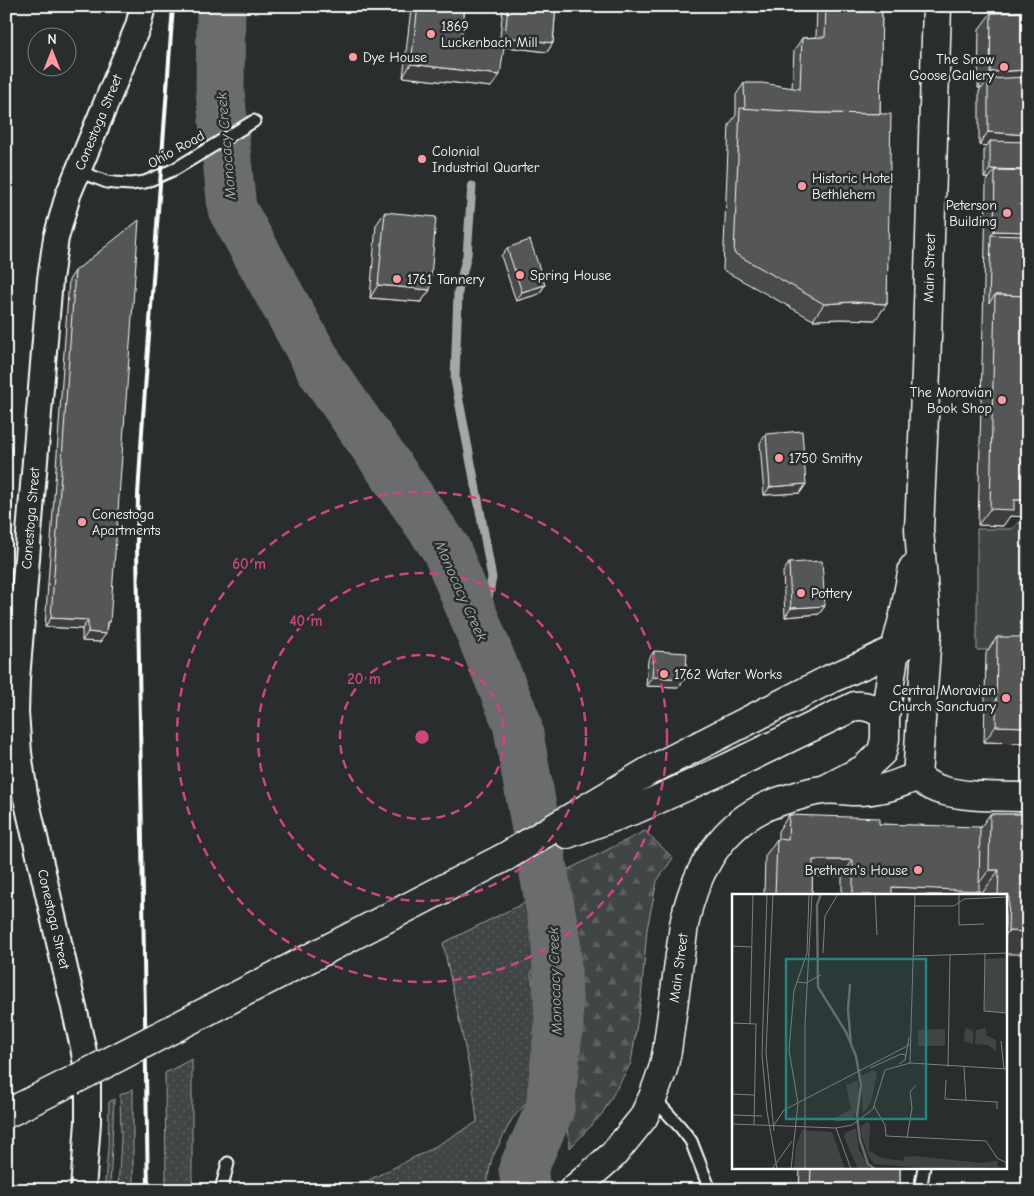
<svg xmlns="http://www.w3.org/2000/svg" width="1034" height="1196" font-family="'Comic Neue',sans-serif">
<defs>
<pattern id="grass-dots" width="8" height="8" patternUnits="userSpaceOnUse" patternTransform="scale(1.25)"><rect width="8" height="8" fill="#414445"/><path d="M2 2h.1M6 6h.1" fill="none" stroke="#5e6061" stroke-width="1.8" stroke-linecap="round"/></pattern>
<pattern id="forest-firs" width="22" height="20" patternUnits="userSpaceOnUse" patternTransform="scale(1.25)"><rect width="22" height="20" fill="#414445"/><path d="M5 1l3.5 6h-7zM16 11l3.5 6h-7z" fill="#5e6061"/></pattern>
</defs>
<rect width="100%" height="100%" fill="#2a2d2e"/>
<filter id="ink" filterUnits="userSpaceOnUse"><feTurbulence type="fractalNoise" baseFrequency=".02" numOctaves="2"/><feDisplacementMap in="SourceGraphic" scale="10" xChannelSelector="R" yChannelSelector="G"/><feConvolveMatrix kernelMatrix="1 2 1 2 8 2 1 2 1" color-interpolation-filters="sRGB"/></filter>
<g filter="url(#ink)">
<!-- grass -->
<g fill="url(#grass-dots)" stroke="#a0a2a2">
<polygon points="530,900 540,956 531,974 541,1026 537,1091 512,1119 492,1158 485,1190 358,1190 361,1184 429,1150 477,1122 473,1086 443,943"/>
<polygon points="192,1059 192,1190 166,1190 165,1073"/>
<polygon points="133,1089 133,1190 118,1190 121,1137 120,1095"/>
<polygon points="114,1099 110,1190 106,1190 105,1181 108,1149 109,1102"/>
</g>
<!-- forest -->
<polygon fill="url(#forest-firs)" stroke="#a0a2a2" points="645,831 673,858 657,881 647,929 641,998 631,1063 602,1114 570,1148 564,1111 575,1051 576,955 555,876"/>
<!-- green -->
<polygon fill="#414445" stroke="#a0a2a2" points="1017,523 1028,523 1028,650 977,650 977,529 1012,529"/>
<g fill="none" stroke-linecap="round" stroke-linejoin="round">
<!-- stream -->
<polyline stroke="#a6a7a7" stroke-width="9" points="472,186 467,255 458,292 455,380 479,505 492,578 481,634"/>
<!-- river -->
<polyline stroke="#6a6c6d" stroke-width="49" points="221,6 220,90 232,209 322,371 446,549 517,723 556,940 559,1024 550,1109 523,1169 526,1190"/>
<defs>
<g id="service">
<polyline points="78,171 107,182 115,183 131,184 145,182 175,169 254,121"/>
<polyline points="653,1097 681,1128 691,1141 710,1190"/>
<polyline points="221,1190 228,1163"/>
<polyline points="920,1190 924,1167"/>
</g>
<g id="minor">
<path id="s1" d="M83,1190L88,1122V1077L83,1047L25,794L19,753L16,712L17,679L50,279L56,238L68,195L138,26L143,6"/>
</g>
<g id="tertiary">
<path id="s2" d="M917,777L927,634L919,529L926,371L937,6"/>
<path d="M917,777C924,782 932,788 941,790C968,798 1000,796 1028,797"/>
<polyline points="826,789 864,769 882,752 885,739 885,716 895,650 904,615 913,568"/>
<path id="s3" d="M573,1190L613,1155L643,1118L653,1097L663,1069L667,1051L684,925C693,878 717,831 761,809C772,803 783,800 794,797C803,794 813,791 823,790C836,788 849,792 861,791C869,791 877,789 884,788C894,786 906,780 917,777"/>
</g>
<g id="trunk">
<path d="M567,834L639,808L727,768L855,706C867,705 876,709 885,716"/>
<polyline points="505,857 649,771 830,679 867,663 927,634"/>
<polyline points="6,1114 72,1081"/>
</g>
</defs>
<!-- service casing -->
<use href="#service" stroke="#fff" stroke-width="15"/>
<!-- minor casing -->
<use href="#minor" stroke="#fff" stroke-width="28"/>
<!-- tertiary casing -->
<use href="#tertiary" stroke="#fff" stroke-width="31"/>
<!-- trunk casing -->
<use href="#trunk" stroke="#fff" stroke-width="31"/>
<!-- service -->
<use href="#service" stroke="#2a2d2e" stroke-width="11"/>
<!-- minor -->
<use href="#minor" stroke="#2a2d2e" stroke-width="24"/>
<!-- tertiary -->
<use href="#tertiary" stroke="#2a2d2e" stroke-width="28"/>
<!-- trunk -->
<use href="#trunk" stroke="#2a2d2e" stroke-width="28"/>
<!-- rail -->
<polyline stroke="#fff" stroke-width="4" points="148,1190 137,548 138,495 142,431 173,6"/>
<defs>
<polyline id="trunk-bridge" points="72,1081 505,857"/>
</defs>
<!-- trunk-bridge casing -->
<use href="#trunk-bridge" stroke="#fff" stroke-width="31" stroke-linecap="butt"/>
<!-- trunk-bridge -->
<use href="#trunk-bridge" stroke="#2a2d2e" stroke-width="28"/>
</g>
<!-- wall -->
<g fill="#494b4c" stroke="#fff">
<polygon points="413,6 465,6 461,41 491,87 403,77 411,9"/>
<polygon points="504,6 556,6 553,43 547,52 499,46 503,7"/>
<polygon points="817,6 882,6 880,114 887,304 875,320 841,319 813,320 723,270 729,125 736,115 736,95 744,83 792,88 794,51 802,38 816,37"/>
<polygon points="1028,12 1028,517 1010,516 1003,526 978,525 985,243 986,183 989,178 984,178 984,149 987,146 979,145 979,91 982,88 978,88 979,29 991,13"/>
<polygon points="385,212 430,290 421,302 370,298 376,225"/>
<polygon points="507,248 545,285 539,294 516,301 501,256"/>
<polygon points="75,271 110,622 107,626 100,642 82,641 82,629 45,627 69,280"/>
<polygon points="766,434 806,484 800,493 764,495 760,443"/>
<polygon points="789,563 825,606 819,614 785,617 783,572"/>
<polygon points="997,637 1028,743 984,742 986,653"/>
<polygon points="654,651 679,687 646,686 648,660"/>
<polygon points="990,814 1028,814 1005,954 1005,895 983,895 983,892 978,892 976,895 842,895 842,876 812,876 812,895 764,895 765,856 777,839 778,839 778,831 789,815 879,824 980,828"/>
<polygon points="800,1167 902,1167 900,1170 900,1190 799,1190"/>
</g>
<!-- shaded-wall -->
<g fill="#3c3d3e" stroke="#fff">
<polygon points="505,37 553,43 547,52 499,46"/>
<polygon points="411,64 500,75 491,87 403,77"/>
<polygon points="1028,70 1028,86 988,79 982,88 978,88 990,72"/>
<polygon points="988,132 1028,135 1028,148 990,141 987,146 979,145"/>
<polygon points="990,169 1028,170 1028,178 995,170 989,178 984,178"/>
<polygon points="994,231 1028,232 1028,245 991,235"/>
<polygon points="378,285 430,290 421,302 370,298"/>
<polygon points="545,285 539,294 516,301 522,292"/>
<polygon points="853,302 887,304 875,320 841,319 813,320 824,304"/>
<polygon points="806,484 800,493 764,495 770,487"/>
<polygon points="1014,500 1028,500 1028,517 1010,516 1003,526 978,525 990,509"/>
<polygon points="825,606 819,614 785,617 791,608"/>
<polygon points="51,618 88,620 82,629 45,627"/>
<polygon points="88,632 106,634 100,642 82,641"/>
<polygon points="652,677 685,679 679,687 646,686"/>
<polygon points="996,726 1028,727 1028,743 984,742"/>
<polygon points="813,860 853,860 842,876 801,876"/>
<polygon points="989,870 999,870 983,892 978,892 976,895 886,895 892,887 974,890"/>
<polygon points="1005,895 1009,895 1005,901"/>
<polygon points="1008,931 1028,932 1028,954 1005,954 1005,936"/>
</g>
<!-- building -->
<g fill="#555758" stroke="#fff">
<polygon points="418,6 465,6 461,41 504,47 500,75 411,64"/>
<polygon points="508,6 556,6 553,43 505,37"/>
<polygon points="826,6 882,6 880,114 816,113 745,109 744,83 762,83 800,89 802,38 825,37"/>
<polygon points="1028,12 1028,70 990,72 991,13"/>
<polygon points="1028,77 1028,135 988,132 988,79"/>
<polygon points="740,108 816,113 891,114 887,304 853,302 824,304 734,253"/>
<polygon points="990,141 1028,142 1028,170 990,169"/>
<polygon points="995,170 1028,171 1028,232 994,231"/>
<polygon points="385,212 436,217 430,290 378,285"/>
<polygon points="139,220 110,622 107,622 106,634 88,632 88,620 51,618 75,271"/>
<polygon points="991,235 1028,236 1028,296 995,295 989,303"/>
<polygon points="530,240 545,285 522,292 507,248"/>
<polygon points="995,295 1028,296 1028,500 1014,500 1014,510 990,509"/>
<polygon points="802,431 806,484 770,487 766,434"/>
<polygon points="822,561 825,606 791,608 789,563"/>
<polygon points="997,637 1028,637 1028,727 996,726"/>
<polygon points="654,651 687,653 685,679 652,677"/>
<polygon points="990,814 1028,814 1028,932 1008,931 1009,895 998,895 999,870 989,870"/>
<polygon points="789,815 879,818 879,824 980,827 979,891 892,887 892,895 853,895 853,860 813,860 812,895 775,895 777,839 788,840"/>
<polygon points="811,1167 900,1167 900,1190 810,1190"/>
</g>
</g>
<!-- distance rings -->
<g fill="none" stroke="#ce467c" stroke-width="2.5" stroke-dasharray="9 6">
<circle cx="422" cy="737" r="82"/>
<circle cx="422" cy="737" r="164"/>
<circle cx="422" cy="737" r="245"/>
</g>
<!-- markers -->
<g fill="#ff9aa2" stroke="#2a2d2e" stroke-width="2">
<circle cx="431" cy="34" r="5"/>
<circle cx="353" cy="57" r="5"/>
<circle cx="1004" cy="67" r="5"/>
<circle cx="422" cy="159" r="5"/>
<circle cx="802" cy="186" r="5"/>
<circle cx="1007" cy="213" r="5"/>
<circle cx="520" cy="275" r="5"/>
<circle cx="397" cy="279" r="5"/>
<circle cx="1002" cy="400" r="5"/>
<circle cx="779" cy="458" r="5"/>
<circle cx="82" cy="522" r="5"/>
<circle cx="801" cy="593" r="5"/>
<circle cx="664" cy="674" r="5"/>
<circle cx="1006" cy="698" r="5"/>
<circle cx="918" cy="870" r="5"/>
</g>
<g text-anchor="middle" stroke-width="5" stroke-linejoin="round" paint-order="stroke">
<!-- poi labels -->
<g font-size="14" fill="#fff" stroke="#2a2d2e" text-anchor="start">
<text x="441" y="31">1869<tspan x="441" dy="16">Luckenbach Mill</tspan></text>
<text x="363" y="62">Dye House</text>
<text x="994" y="64" text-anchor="end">The Snow<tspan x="994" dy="16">Goose Gallery</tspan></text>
<text x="432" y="156">Colonial<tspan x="432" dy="16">Industrial Quarter</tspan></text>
<text x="812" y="183">Historic Hotel<tspan x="812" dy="16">Bethlehem</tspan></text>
<text x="997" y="210" text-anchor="end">Peterson<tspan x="997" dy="16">Building</tspan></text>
<text x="530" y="280">Spring House</text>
<text x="407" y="284">1761 Tannery</text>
<text x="992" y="397" text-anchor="end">The Moravian<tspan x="992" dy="16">Book Shop</tspan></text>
<text x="789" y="463">1750 Smithy</text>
<text x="92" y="519">Conestoga<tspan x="92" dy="16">Apartments</tspan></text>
<text x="811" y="598">Pottery</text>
<text x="674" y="679">1762 Water Works</text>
<text x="996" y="695" text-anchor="end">Central Moravian<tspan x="996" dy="16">Church Sanctuary</tspan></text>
<text x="908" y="875" text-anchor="end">Brethren's House</text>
</g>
<!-- street labels -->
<g font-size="14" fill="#fff" stroke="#2a2d2e">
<text dy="5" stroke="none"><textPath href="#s1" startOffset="1085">Conestoga Street</textPath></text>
<text transform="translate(176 149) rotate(-29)" y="5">Ohio Road</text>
<text dy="5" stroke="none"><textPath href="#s2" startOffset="510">Main Street</textPath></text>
<text dy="5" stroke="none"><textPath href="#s1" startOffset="680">Conestoga Street</textPath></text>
<text transform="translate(54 919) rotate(77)" y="5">Conestoga Street</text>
<text dy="5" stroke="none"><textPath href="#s3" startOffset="256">Main Street</textPath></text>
</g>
<!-- water labels -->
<g font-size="15" font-style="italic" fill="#b4b6b6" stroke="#2a2d2e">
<text transform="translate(226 146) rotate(-95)" y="5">Monocacy Creek</text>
<text transform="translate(461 591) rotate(66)" y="5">Monocacy Creek</text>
<text transform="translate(555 981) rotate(-92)" y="5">Monocacy Creek</text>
</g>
</g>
<!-- overview -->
<g transform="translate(732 894)">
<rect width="275" height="275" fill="#2a2d2e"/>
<path d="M126,186L127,211L120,226L102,228L103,224L119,215L114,191Z" fill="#414445"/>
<path d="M141,176L145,180L139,208L131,219L129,182ZM135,228L138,230L137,256L149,264L172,267V263L182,262L250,269L265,267L266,273L205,275L142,270L136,261L129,239V232ZM124,234L127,256L138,275H126L112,243L113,239Z" fill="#414445"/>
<path d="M275,64V119L252,117L253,65Z" fill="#414445"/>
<path d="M233,134L241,136V150L232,147ZM254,134V141L264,146V157L256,151L243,150L244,136ZM213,135V152H186V136ZM70,236L100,238L113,275H62L64,252Z" fill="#414445"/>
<path fill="none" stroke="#6a6c6d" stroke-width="2.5" d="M89,0L85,11L86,93L114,138L124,162L129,191L125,222L128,246L136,270L143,275M118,90L116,116L119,150"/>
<path fill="none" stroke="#7f8182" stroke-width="1" d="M35,0L30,161L35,217L45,275M41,0L34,158L42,237M143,0L145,41M227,0V31L252,30M183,12H222L232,5L275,3M0,52L20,53M91,59L93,22L106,0M253,60L252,117L275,119M181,62L275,59M65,88L74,89L89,81M0,129L24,130L22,231M18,130L21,0M269,147L272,175M178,169L183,0M178,169L275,175M167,170L173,166L177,143M216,173L218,61M232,173L234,207M138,174L169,160L174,161M214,186L213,205L265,208V215M0,200L22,201M142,212L153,231L154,242L254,247L265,264L275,269M0,221L30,222M0,230L104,234L120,231L141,215L153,176L178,169M42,231L52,216L179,150M104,234L119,275M175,244L180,214L178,198L184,191M40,275L60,247M59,275L66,209L57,156L62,97L75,59L77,0M73,275V131L80,0"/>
<path fill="#27847c" fill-opacity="0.15" stroke="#27847c" stroke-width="2.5" d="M54,65H194V225H54Z"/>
<rect width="275" height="275" fill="none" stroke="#fff" stroke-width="2.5"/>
</g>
<circle cx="422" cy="737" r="8" fill="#ce467c" stroke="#2a2d2e" stroke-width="2.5"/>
<g font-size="15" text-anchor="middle" font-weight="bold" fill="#ce467c" stroke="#2a2d2e" stroke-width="5" stroke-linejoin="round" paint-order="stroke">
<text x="249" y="569">60 m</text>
<text x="306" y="626">40 m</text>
<text x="364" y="684">20 m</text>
</g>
<!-- margin -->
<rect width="1034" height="1196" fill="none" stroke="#2a2d2e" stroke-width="25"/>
<rect x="12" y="12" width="1009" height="1171" fill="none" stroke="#fff" stroke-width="2" filter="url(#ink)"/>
<!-- north arrow -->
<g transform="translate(52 52)"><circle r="24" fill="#2a2d2e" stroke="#7f8182"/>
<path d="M0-4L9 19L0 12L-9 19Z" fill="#ff9aa2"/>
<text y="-8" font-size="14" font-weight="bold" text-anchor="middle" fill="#ffffff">N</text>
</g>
</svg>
